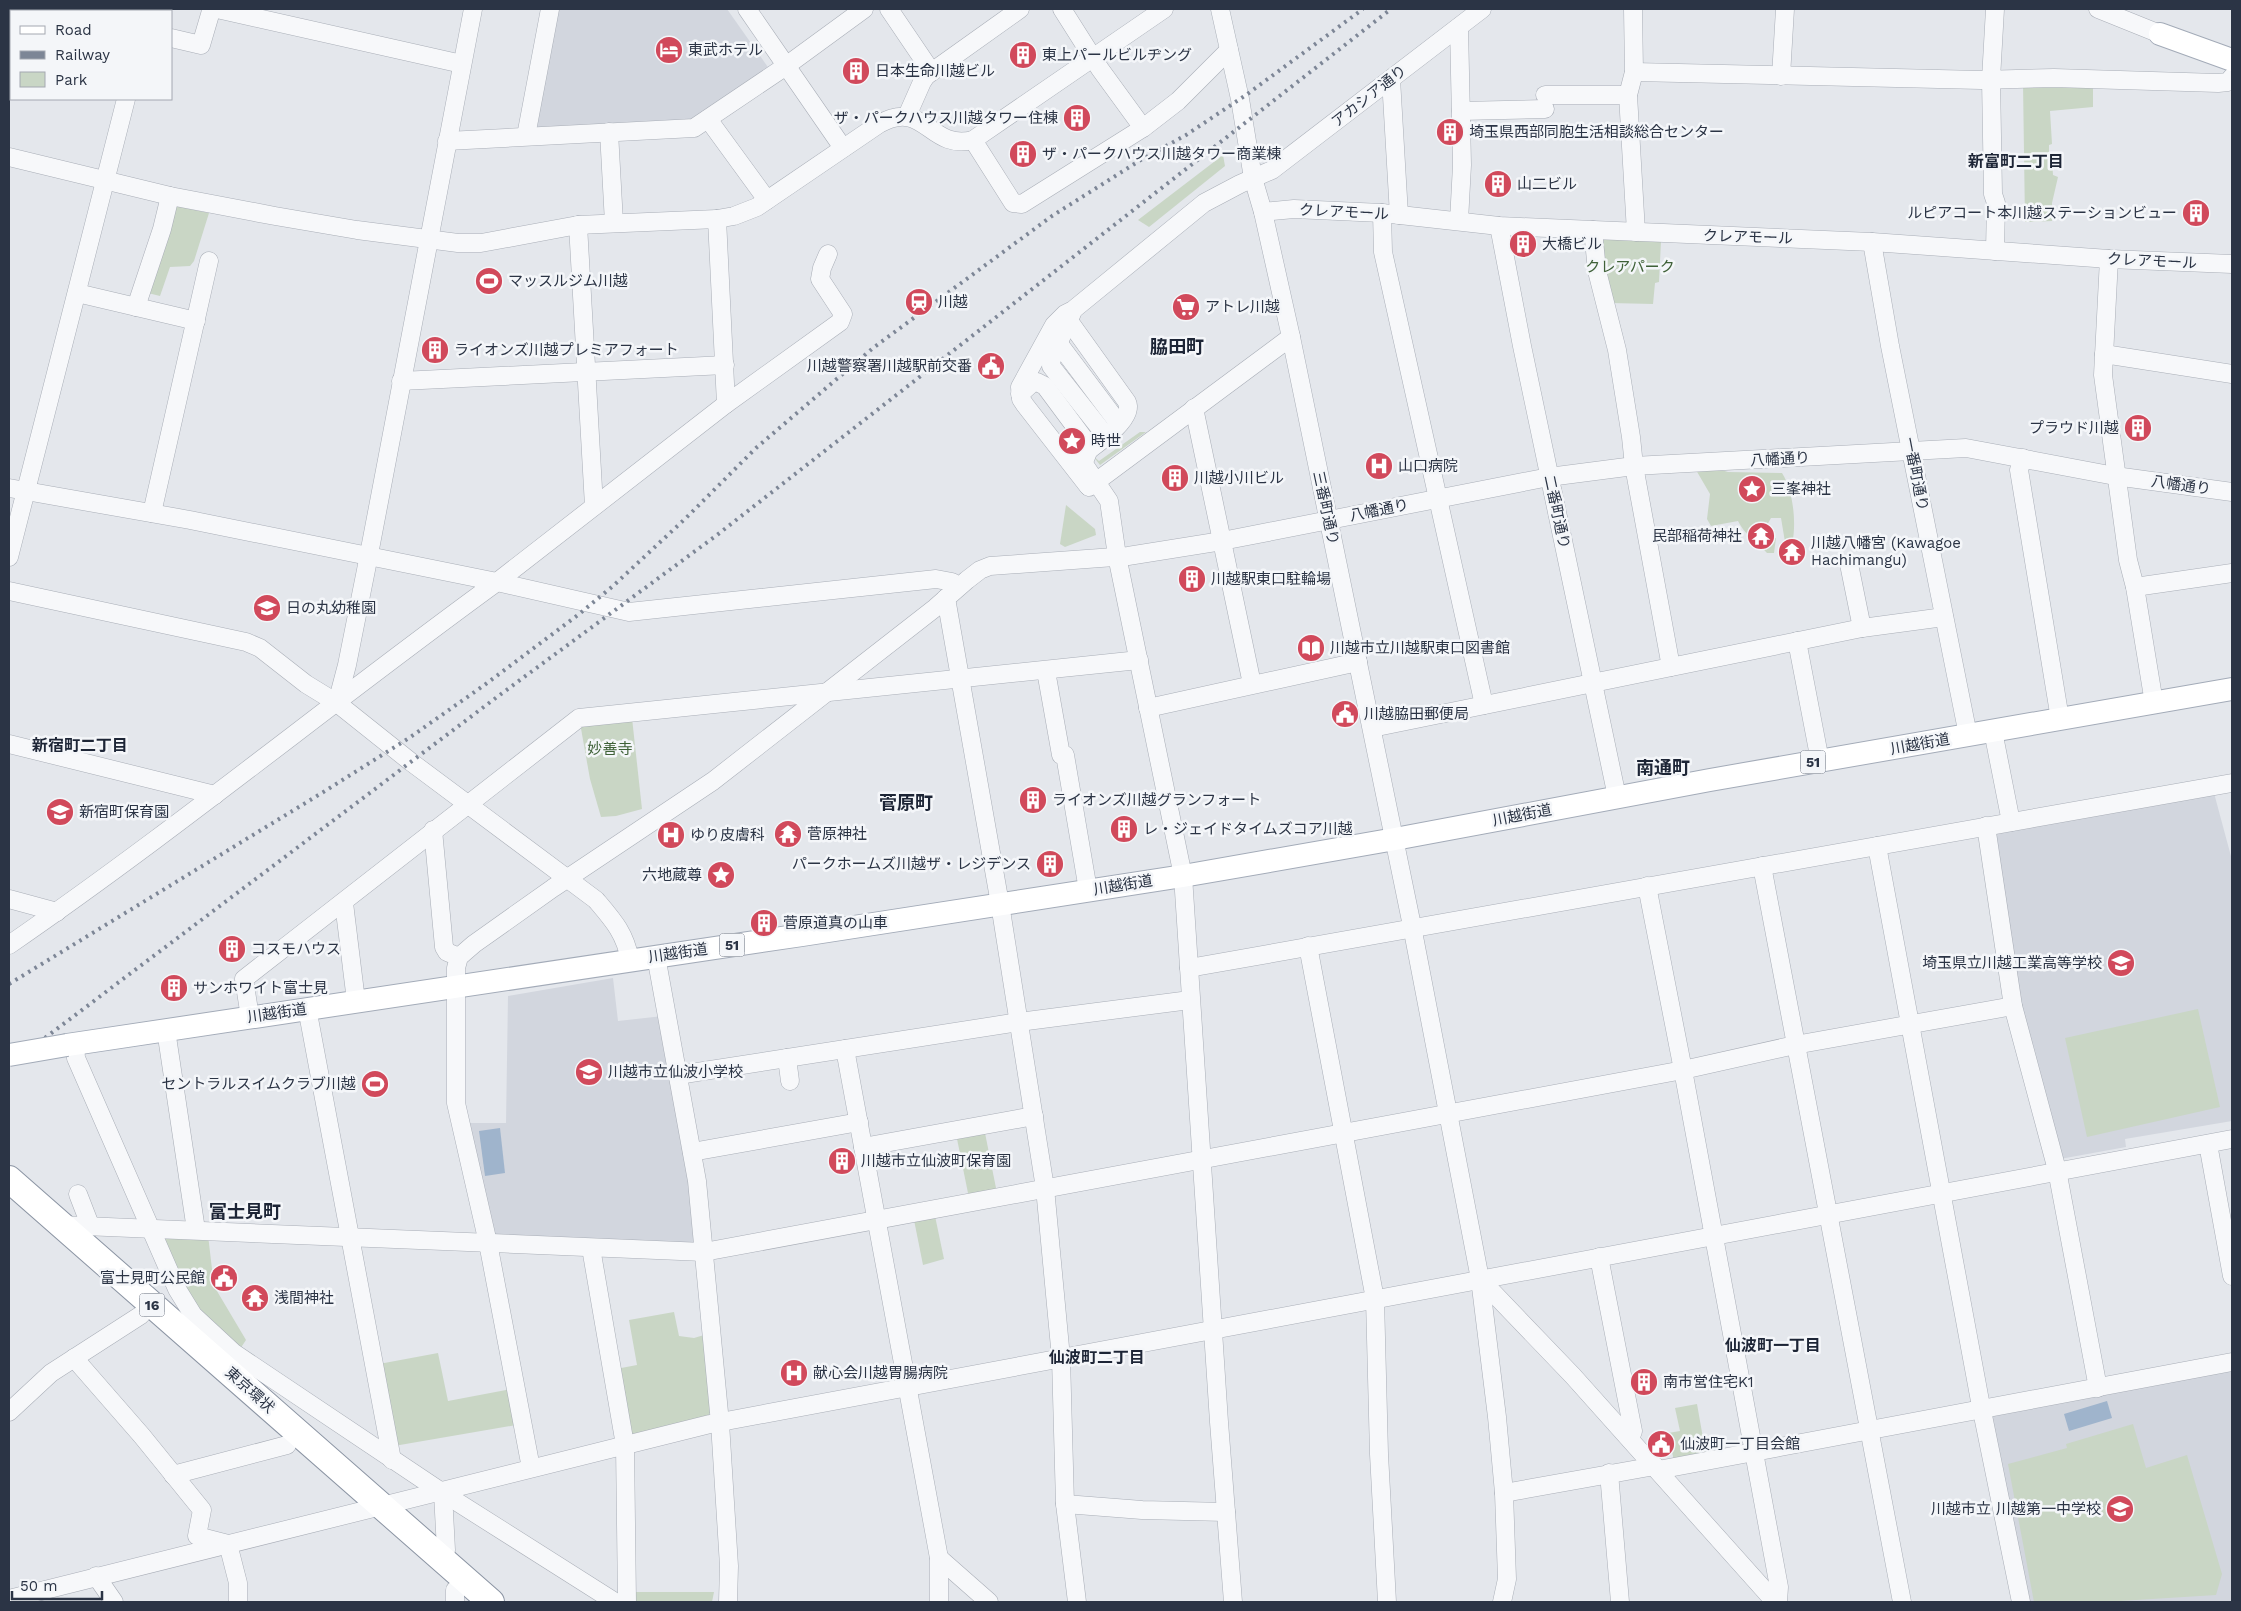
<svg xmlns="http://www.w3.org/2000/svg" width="2241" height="1611" font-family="'Work Sans','Noto Sans JP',sans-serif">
<rect width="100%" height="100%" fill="#e4e7ec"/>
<!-- built -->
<g fill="#d2d6de">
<polygon points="560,9 727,9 770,70 693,122 541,130 536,124 556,14"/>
<polygon points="2214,793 2232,860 2232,1121 2125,1139 2126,1147 2060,1159 2017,1004 1994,830"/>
<polygon points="613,978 618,1021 663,1016 691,1184 697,1242 691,1248 497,1238 491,1232 466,1123 506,1123 508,996"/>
<polygon points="2232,1364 2232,1601 2025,1602 1991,1417 1993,1411"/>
</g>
<!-- green -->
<g fill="#c9d6c5">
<polygon points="2023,83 2093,83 2093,107 2050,111 2052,144 2049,145 2049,161 2052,161 2053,175 2058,177 2052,203 2052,221 2025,222"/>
<polygon points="1223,155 1225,166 1149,227 1138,220"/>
<polygon points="172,205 209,213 194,261 190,266 170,267 160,296 144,292"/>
<polygon points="1597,236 1661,241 1659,282 1655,283 1653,304 1610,303"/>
<polygon points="1140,432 1146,432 1100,465 1093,456 1099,461"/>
<path d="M1715,468L1728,472L1782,473C1793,490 1796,520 1793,539L1785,542L1781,518H1771L1766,527L1769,537L1776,538L1774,553H1767C1756,540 1747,538 1738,521L1711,526L1707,519L1710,494L1696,470Z"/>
<polygon points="1066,505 1095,529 1096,535 1065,547 1060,544"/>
<polygon points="632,718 642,809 616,816 601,817 590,779 580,723"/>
<polygon points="2198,1009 2220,1107 2087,1137 2065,1038"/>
<polygon points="984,1128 997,1193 969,1198 956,1134"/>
<polygon points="935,1216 944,1259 923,1265 914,1220"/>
<polygon points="208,1235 214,1286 246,1340 240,1349 196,1310 163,1237"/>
<polygon points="674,1312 679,1336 694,1338 704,1335 711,1411 707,1418 629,1438 616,1369 637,1365 629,1320"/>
<polygon points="438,1353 448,1401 511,1389 516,1425 394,1446 379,1364"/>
<polygon points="1697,1404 1706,1455 1674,1461 1668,1433 1680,1431 1675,1408"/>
<polygon points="2133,1424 2146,1468 2187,1455 2222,1574 2216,1595 2104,1602 2034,1602 2008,1464 2067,1448 2066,1444"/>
<polygon points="630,1592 714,1592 712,1602 630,1602"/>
</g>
<!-- water -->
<g fill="#9fb4cc">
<polygon points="500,1128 505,1173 485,1176 479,1131"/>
<polygon points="2107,1401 2112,1418 2069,1431 2064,1414"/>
</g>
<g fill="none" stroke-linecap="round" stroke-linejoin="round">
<defs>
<g id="minor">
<polyline points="747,9 843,148"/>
<polyline points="889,9 931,71"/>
<polyline points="1062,9 1100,69 1143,128"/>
<polyline points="1220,9 1240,99 1253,178 1263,212 1291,337 1411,921 1480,1279 1497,1417 1504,1493 1507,1579 1502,1602"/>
<polyline points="1633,9 1634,72 1628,95 1636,232"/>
<polyline points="1995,9 1991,79 1993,194 1996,203 1995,251"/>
<polyline points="2098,9 2160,34"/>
<polyline points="9,10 9,9"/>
<polyline points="147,11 148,9"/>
<polyline points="1459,27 1462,165 1459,221"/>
<polyline points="171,38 201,45 211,11 217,9 462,64"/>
<polyline points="1634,72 1981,80 2054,78 2218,83 2228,82 2232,77"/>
<polyline points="1781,76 1785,9"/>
<polyline points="1391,79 1399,215"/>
<polyline points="1545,95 1628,95"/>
<polyline points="1461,111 1545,109"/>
<polyline points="907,116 922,82 926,76 1020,9"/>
<polyline points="708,119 767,200"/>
<polyline points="609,132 614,223"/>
<polyline points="526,136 550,9"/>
<polyline points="973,140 1013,203 1022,204 1143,128 1178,101 1229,50"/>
<polyline points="447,141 694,128 786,66 864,9"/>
<path d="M9,157L170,196L275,216L357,230L458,243H481L578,225L717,219L734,216L757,207L879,124C925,98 929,151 973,140L1164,9"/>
<polyline points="1263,212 1294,209 1382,213 1499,226 1872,242 2109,259 2232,264"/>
<polyline points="1382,213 1383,252 1484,705"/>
<polyline points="717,219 726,404"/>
<polyline points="578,225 594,506"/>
<polyline points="1499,226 1522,346 1617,797"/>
<polyline points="1593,230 1597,271 1617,350 1631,437 1634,466 1671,667"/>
<polyline points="1872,242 1890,346 1968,735"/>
<polyline points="2109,259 2103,375 2128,560 2135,587 2154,703"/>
<polyline points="77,293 196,321"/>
<polyline points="136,307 162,229 170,196"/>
<path d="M1072,313C1068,324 1050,358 1051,366L1106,436"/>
<path d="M1069,321L1127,402C1135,419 1095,445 1081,456"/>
<polyline points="1059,344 1119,424"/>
<polyline points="2104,354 2232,374"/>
<polyline points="401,381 725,365"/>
<polyline points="1020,394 1031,384 1037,382 1045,386 1091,448"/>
<polyline points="1194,408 1252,684"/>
<polyline points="1089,449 1084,462 1086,467 1109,501 1117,556 1183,876 1219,1422 1233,1602"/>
<polyline points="2023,458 2019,470 2060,719"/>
<polyline points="1088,486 1025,405 1021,399 1020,387 1054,325 1065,314 1073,310 1204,203 1240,184 1272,170 1482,9"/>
<polyline points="1089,487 1291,337"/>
<path d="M9,488L190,520L497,582C333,701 176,830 9,945"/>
<polyline points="152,513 209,261"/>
<polyline points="9,557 126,99"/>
<polyline points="1849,564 1862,628"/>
<polyline points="497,582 726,404 840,322 843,314 820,279 822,268 828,254"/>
<polyline points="497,582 629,612 936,579 952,582 958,587"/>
<polyline points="2135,587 2232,573"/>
<path d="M9,591L246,642L260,648L306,684L337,703L411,762L596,900C613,920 625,933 630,960"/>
<polyline points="946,598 1000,904 1045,1188 1061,1358 1065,1504 1077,1602"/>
<polyline points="1797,641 1820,761"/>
<polyline points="1046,671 1061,755 1065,755 1088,890"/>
<polyline points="337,703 347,665 366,570 473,9"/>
<polyline points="1148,708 1358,662"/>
<polyline points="1372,728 1862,628 1944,617"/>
<polyline points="1993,731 2011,822"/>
<polyline points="9,744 215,795"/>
<polyline points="1986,826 2013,1006 2057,1170 2098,1388"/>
<polyline points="433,830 444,947 447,952 459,957"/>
<polyline points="1877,846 1980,1401 2021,1602"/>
<polyline points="1762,866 1902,1602"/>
<polyline points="1647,886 1683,1070 1779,1587 1778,1602"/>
<polyline points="9,899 57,912"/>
<polyline points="344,903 356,1001"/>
<polyline points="1308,946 1375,1299 1379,1454 1387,1602"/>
<polyline points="656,956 697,1181 720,1423 729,1566 728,1602"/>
<polyline points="1189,968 2232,783"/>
<polyline points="307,1008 392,1460"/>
<polyline points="250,1017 244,979 579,718 1139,660"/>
<polyline points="166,1030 196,1230"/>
<polyline points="75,1044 76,1058 177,1289 193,1315 234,1353 443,1493 615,1602"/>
<polyline points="845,1049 939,1558 939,1602"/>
<polyline points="787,1058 790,1081"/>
<polyline points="678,1075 1019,1022 1190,1000"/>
<polyline points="2208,1144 2232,1276"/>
<polyline points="863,1147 1034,1116"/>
<polyline points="692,1152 859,1122"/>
<polyline points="78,1194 90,1225"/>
<polyline points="60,1225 704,1252 1683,1070 1795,1045 2013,1006"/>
<polyline points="591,1248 625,1445 627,1602"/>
<polyline points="1599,1257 1633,1431 1630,1439"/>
<polyline points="1480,1279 1573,1376 1775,1602"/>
<polyline points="74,1358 142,1436 202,1510 197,1536 228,1544 238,1583 238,1602"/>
<polyline points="9,1412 51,1373 141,1315"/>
<polyline points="531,1468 488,1243 456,1103 456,968 459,957 474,944 553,888 713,781 935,608 967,580 980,570 990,566 1128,556 1222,541 1549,477 1634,466 1966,448 2115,476 2232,492"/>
<polyline points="1658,1470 2232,1362"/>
<polyline points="1609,1473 1620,1602"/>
<polyline points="173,1475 287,1445"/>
<polyline points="443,1493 446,1550 443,1561"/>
<polyline points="1504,1493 1655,1466"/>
<polyline points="1065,1504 1142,1510 1226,1512"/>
<polyline points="939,1558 989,1602"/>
<polyline points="96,1576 114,1602"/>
<polyline points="455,1590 455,1602"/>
<polyline points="9,1599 710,1424 2232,1139"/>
</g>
<g id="major">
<polyline points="2160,34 2232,60"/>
<polyline points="67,1045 802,935 1183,876 1395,839 1710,780 2232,689"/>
</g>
<polyline id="highway" points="9,1179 491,1602"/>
</defs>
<!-- minor casing -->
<use href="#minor" stroke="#a9aeb7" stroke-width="19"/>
<!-- major casing -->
<use href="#major" stroke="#a3abb8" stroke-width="24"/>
<!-- highway casing -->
<use href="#highway" stroke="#8b94a3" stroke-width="28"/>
<!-- minor -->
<use href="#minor" stroke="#f7f8fa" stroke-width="18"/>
<!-- major -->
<use href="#major" stroke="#fff" stroke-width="22"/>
<!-- highway -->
<use href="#highway" stroke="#fff" stroke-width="26"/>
<!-- rail -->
<g stroke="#7d8696" stroke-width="4" stroke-dasharray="2.5 5" stroke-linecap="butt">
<polyline points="9,984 325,791 409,738 483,686 578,615 613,586 686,518 756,448 873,348 1052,216 1139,161 1186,135 1246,95 1363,9"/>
<polyline points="9,1065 497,697 717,535 1391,9"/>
</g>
<defs>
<polyline id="major-bridge" points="9,1055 67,1045"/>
</defs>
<!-- major-bridge casing -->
<use href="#major-bridge" stroke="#a3abb8" stroke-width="24" stroke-linecap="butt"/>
<!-- major-bridge -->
<use href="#major-bridge" stroke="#fff" stroke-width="22"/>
</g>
<!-- icons -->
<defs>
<symbol id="hotel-disc" viewBox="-11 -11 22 22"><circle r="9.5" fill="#d1495b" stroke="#f4f6f9"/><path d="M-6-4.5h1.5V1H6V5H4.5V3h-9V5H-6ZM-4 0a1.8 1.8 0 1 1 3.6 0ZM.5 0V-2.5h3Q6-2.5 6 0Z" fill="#fff"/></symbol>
<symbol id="building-disc" viewBox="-11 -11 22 22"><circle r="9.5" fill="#d1495b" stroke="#f4f6f9"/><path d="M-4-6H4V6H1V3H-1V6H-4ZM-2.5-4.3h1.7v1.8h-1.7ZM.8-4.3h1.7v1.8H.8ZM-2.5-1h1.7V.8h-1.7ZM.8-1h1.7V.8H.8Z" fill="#fff"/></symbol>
<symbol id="stadium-disc" viewBox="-11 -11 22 22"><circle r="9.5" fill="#d1495b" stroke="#f4f6f9"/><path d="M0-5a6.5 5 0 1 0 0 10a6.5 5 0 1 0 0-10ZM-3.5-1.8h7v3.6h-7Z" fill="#fff"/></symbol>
<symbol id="station-disc" viewBox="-11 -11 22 22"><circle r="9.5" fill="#d1495b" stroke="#f4f6f9"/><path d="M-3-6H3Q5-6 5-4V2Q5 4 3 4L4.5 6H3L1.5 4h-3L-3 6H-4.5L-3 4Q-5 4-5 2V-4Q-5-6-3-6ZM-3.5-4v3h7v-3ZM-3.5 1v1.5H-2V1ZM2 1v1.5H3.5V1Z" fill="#fff"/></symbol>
<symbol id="supermarket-disc" viewBox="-11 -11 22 22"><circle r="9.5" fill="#d1495b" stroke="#f4f6f9"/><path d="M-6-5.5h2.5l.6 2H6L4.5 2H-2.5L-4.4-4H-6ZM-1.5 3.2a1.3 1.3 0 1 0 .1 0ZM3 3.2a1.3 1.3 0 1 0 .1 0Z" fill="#fff"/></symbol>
<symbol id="civic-disc" viewBox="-11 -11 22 22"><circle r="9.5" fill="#d1495b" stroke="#f4f6f9"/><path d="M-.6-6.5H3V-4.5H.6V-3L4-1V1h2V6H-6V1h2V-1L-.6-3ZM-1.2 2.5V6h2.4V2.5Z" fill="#fff"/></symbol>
<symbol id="sight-disc" viewBox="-11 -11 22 22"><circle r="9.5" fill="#d1495b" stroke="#f4f6f9"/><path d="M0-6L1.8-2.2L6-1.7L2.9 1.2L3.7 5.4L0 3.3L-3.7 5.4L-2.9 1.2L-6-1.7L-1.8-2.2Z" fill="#fff"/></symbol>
<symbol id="hospital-disc" viewBox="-11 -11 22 22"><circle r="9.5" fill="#d1495b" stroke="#f4f6f9"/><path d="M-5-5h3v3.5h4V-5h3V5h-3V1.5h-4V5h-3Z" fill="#fff"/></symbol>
<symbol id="temple-disc" viewBox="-11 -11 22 22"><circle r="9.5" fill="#d1495b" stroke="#f4f6f9"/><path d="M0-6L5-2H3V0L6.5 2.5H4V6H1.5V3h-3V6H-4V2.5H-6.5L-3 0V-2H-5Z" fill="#fff"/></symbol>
<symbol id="school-disc" viewBox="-11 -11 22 22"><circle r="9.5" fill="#d1495b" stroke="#f4f6f9"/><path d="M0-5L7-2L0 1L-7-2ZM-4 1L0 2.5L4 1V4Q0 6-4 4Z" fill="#fff"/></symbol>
<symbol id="library-disc" viewBox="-11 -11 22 22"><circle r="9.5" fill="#d1495b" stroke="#f4f6f9"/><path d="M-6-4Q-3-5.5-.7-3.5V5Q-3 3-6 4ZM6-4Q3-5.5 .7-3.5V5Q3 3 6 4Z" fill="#fff"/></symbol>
</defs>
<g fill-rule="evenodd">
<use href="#hotel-disc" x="653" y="34" width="32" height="32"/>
<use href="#building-disc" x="1007" y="39" width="32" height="32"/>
<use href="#building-disc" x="840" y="55" width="32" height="32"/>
<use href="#building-disc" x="1061" y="102" width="32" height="32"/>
<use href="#building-disc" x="1434" y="116" width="32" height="32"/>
<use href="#building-disc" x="1007" y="138" width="32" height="32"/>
<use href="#building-disc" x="1482" y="168" width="32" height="32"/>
<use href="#building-disc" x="2180" y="197" width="32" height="32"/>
<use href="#building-disc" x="1507" y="228" width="32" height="32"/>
<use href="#stadium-disc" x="473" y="265" width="32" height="32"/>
<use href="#station-disc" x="903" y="286" width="32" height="32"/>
<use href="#supermarket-disc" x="1170" y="291" width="32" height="32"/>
<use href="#building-disc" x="419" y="334" width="32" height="32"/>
<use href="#civic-disc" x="975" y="350" width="32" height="32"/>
<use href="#building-disc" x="2122" y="412" width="32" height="32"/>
<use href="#sight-disc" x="1056" y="425" width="32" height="32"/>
<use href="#hospital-disc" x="1363" y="450" width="32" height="32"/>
<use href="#building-disc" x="1159" y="462" width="32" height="32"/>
<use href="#sight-disc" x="1736" y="473" width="32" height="32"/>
<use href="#temple-disc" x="1745" y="520" width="32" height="32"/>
<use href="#temple-disc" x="1776" y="536" width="32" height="32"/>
<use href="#building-disc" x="1176" y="563" width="32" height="32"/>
<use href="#school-disc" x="251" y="592" width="32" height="32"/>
<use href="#library-disc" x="1295" y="632" width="32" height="32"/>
<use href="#civic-disc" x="1329" y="698" width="32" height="32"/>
<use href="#building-disc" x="1017" y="784" width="32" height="32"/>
<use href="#school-disc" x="44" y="796" width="32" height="32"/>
<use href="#building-disc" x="1108" y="813" width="32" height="32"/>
<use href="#temple-disc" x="772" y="818" width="32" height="32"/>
<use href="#hospital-disc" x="655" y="819" width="32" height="32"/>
<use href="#building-disc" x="1034" y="848" width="32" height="32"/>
<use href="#sight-disc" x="705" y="859" width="32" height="32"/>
<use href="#building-disc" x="748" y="907" width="32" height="32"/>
<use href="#building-disc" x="216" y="933" width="32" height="32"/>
<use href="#school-disc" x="2105" y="947" width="32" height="32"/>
<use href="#building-disc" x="158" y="972" width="32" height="32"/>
<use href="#school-disc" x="573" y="1056" width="32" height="32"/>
<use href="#stadium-disc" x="359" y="1068" width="32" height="32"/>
<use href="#building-disc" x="826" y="1145" width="32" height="32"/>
<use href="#civic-disc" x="208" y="1262" width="32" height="32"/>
<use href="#temple-disc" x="239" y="1282" width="32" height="32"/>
<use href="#hospital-disc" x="778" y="1357" width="32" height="32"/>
<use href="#building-disc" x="1628" y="1366" width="32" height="32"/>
<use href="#civic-disc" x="1645" y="1428" width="32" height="32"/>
<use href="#school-disc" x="2104" y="1493" width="32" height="32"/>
</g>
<g text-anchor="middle" stroke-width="5" stroke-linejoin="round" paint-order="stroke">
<!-- shield labels -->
<g fill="#f4f6f9" stroke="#676e7b" stroke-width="1">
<rect x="1800.5" y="750.5" width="25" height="23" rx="4"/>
<rect x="719.5" y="933.5" width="25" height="23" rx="4"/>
<rect x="139.5" y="1293.5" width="25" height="23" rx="4"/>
</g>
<g font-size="14" font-weight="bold" fill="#2b3445">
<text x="1813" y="767">51</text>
<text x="732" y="950">51</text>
<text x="152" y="1310">16</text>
</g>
<!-- poi labels -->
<g font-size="15" fill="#2b3445" stroke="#f4f6f9" text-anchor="start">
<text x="688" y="55">東武ホテル</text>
<text x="1042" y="60">東上パールビルヂング</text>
<text x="875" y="76">日本生命川越ビル</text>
<text x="1058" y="123" text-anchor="end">ザ・パークハウス川越タワー住棟</text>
<text x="1469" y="137">埼玉県西部同胞生活相談総合センター</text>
<text x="1042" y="159">ザ・パークハウス川越タワー商業棟</text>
<text x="1517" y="189">山二ビル</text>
<text x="2177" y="218" text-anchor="end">ルピアコート本川越ステーションビュー</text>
<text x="1542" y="249">大橋ビル</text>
<text x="508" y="286">マッスルジム川越</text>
<text x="938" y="307">川越</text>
<text x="1205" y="312">アトレ川越</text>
<text x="454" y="355">ライオンズ川越プレミアフォート</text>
<text x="972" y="371" text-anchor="end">川越警察署川越駅前交番</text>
<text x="2119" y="433" text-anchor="end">プラウド川越</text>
<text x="1091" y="446">時世</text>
<text x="1398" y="471">山口病院</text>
<text x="1194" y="483">川越小川ビル</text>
<text x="1771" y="494">三峯神社</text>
<text x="1742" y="541" text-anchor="end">民部稲荷神社</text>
<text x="1811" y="548">川越八幡宮 (Kawagoe<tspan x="1811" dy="17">Hachimangu)</tspan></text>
<text x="1211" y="584">川越駅東口駐輪場</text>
<text x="286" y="613">日の丸幼稚園</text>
<text x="1330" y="653">川越市立川越駅東口図書館</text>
<text x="1364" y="719">川越脇田郵便局</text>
<text x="1052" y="805">ライオンズ川越グランフォート</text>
<text x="79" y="817">新宿町保育園</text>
<text x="1143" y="834">レ・ジェイドタイムズコア川越</text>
<text x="807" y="839">菅原神社</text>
<text x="690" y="840">ゆり皮膚科</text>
<text x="1031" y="869" text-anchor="end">パークホームズ川越ザ・レジデンス</text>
<text x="702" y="880" text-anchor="end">六地蔵尊</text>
<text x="783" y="928">菅原道真の山車</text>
<text x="251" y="954">コスモハウス</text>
<text x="2102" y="968" text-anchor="end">埼玉県立川越工業高等学校</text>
<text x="193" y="993">サンホワイト富士見</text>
<text x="608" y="1077">川越市立仙波小学校</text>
<text x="356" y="1089" text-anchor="end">セントラルスイムクラブ川越</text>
<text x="861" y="1166">川越市立仙波町保育園</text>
<text x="205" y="1283" text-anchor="end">富士見町公民館</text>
<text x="274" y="1303">浅間神社</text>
<text x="813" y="1378">献心会川越胃腸病院</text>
<text x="1663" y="1387">南市営住宅K1</text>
<text x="1680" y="1449">仙波町一丁目会館</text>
<text x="2101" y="1514" text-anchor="end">川越市立 川越第一中学校</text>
</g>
<!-- street labels -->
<g font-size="15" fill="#2b3445" stroke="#f4f6f9">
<text transform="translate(1369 96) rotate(-38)" y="5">アカシア通り</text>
<text transform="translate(1344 212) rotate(3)" y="5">クレアモール</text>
<text transform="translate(1748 237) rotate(2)" y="5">クレアモール</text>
<text transform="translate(2152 261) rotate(3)" y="5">クレアモール</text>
<text transform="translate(1780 459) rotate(-3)" y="5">八幡通り</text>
<text transform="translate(1916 474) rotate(79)" y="5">一番町通り</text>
<text transform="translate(2181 485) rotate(8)" y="5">八幡通り</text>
<text transform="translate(1326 508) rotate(78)" y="5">三番町通り</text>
<text transform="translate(1379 510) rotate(-11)" y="5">八幡通り</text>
<text transform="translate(1557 512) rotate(78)" y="5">二番町通り</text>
<text transform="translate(1920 744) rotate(-10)" y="5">川越街道</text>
<text transform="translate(1522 815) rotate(-11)" y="5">川越街道</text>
<text transform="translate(1123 885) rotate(-9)" y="5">川越街道</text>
<text transform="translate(678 953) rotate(-8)" y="5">川越街道</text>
<text transform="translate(277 1013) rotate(-8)" y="5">川越街道</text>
<text transform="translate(250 1390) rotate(42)" y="5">東京環状</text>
</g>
<!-- park labels -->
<g font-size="15" fill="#3f6138" stroke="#f4f6f9">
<text x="1630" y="272">クレアパーク</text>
<text x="610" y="754">妙善寺</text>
</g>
<!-- neighbourhood labels -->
<g font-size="16" font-weight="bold" fill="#1d2536" stroke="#f4f6f9">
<text x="2016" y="167">新富町二丁目</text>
<text x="80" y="751">新宿町二丁目</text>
<text x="1773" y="1351">仙波町一丁目</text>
<text x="1097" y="1363">仙波町二丁目</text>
</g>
<!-- quarter labels -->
<g font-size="18" font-weight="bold" fill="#1d2536" stroke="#f4f6f9">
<text x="1177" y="353">脇田町</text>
<text x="1663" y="774">南通町</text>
<text x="906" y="809">菅原町</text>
<text x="245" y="1218">富士見町</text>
</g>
</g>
<!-- border -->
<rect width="2241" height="1611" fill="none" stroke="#2b3445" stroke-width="20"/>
<!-- legend -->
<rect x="10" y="10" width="162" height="90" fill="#f4f6f9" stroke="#a4a8b1"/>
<rect x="20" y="26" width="25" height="8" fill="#ffffff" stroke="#a4a8b1"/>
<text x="55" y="35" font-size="15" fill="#2b3445">Road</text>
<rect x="20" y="51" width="25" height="8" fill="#7d8696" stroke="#a4a8b1"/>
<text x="55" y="60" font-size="15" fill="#2b3445">Railway</text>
<rect x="20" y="72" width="25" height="15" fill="#c9d6c5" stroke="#a4a8b1"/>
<text x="55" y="85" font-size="15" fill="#2b3445">Park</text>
<!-- scale -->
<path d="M12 1591v8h90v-8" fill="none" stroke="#2b3445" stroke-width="2.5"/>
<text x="20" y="1591" font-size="15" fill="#2b3445" stroke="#f4f6f9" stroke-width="4" paint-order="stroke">50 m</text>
</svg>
